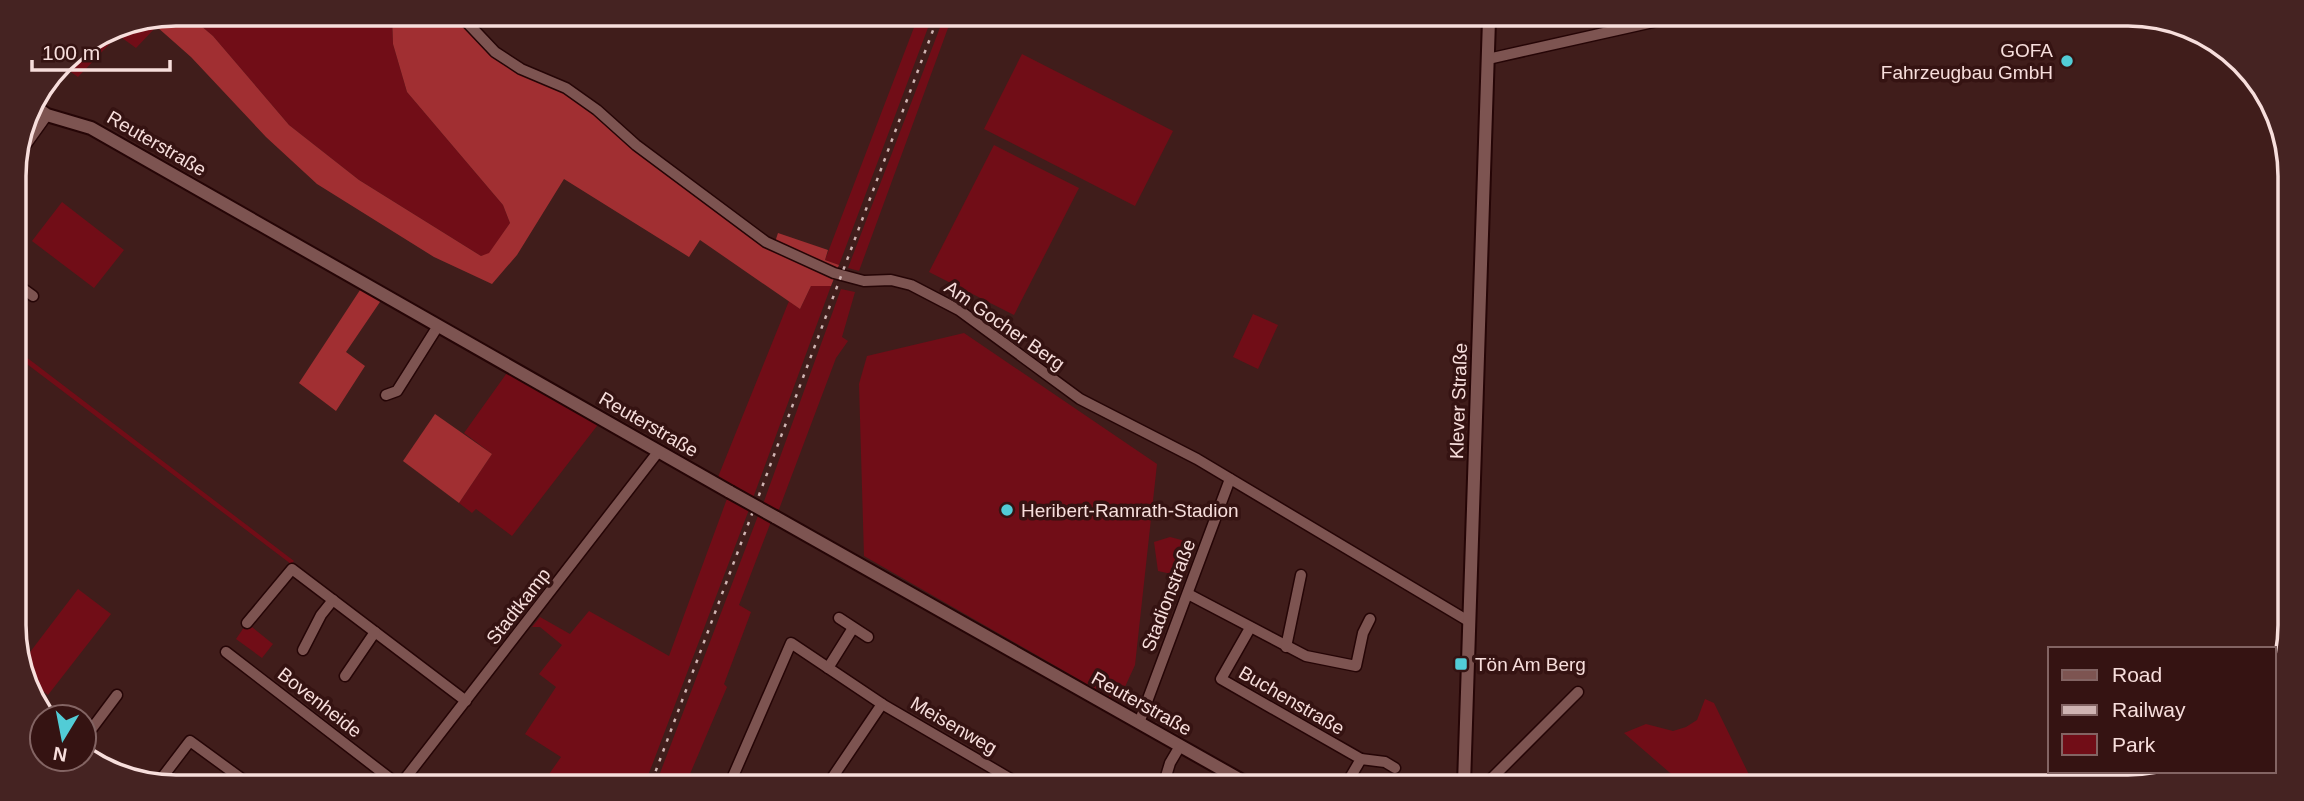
<svg xmlns="http://www.w3.org/2000/svg" width="2304" height="801" font-family="Arial,sans-serif">
<rect width="100%" height="100%" fill="#401d1b"/>
<!-- green -->
<g fill="#710d17">
<polygon points="187,14 392,15 393,44 407,92 503,205 510,223 489,254 481,256 359,180 289,125 213,36"/>
<polygon points="918,17 932,17 839,265 825,260"/>
<polygon points="944,17 952,17 859,271 848,268"/>
<path d="M148,19L157,26L136,48L118,35L78,77L61,65C82,38 116,26 148,19Z"/>
<polygon points="1022,54 1173,131 1135,206 984,129"/>
<polygon points="994,145 1079,188 1014,315 929,272"/>
<polygon points="62,202 124,250 94,288 32,241"/>
<polygon points="811,286 831,286 753,498 718,477 789,301 800,309"/>
<polygon points="841,289 855,292 842,337 848,341 836,358 778,512 763,504"/>
<polygon points="1253,314 1278,325 1258,369 1233,357"/>
<polygon points="964,333 1157,464 1135,665 1118,702 864,556 859,384 867,356"/>
<polygon points="15,349 34,363 294,561 291,564 15,355"/>
<polygon points="509,370 600,422 512,536 476,509 472,513 459,503 492,454 464,433"/>
<polygon points="728,496 750,507 646,781 545,780 561,757 525,734 556,687 539,674 562,645 540,627 532,627 540,617 570,634 589,611 669,656"/>
<polygon points="759,513 772,519 739,605 751,612 724,684 727,687 687,781 657,781"/>
<polygon points="1170,537 1197,544 1185,577 1158,571 1154,542"/>
<polygon points="78,589 111,614 48,695 29,680 21,664"/>
<polygon points="247,623 273,644 262,658 236,639"/>
<polygon points="1705,699 1714,703 1754,785 1684,785 1624,733 1646,724 1673,731 1686,727 1697,720"/>
</g>
<!-- forest -->
<g fill="#a12f32">
<polygon points="176,14 187,14 213,36 289,125 359,180 481,256 489,253 510,223 503,205 407,92 393,44 392,15 458,15 494,54 566,90 771,249 835,276 831,286 811,286 800,309 700,240 689,257 564,179 517,255 492,284 434,257 317,184 266,137 191,57 148,19"/>
<polygon points="778,233 828,250 825,260 839,265 836,272 774,245"/>
<polygon points="362,287 382,299 346,352 365,366 336,411 299,383"/>
<polygon points="435,414 492,454 459,503 403,461"/>
</g>
<g fill="none" stroke-linecap="round" stroke-linejoin="round">
<defs>
<g id="minor">
<polyline points="460,15 495,52 521,69 566,88 597,110 636,145 766,242 834,273 864,281 891,280 911,285 959,310 1080,399 1197,459 1470,622"/>
<polyline points="1488,59 1662,20"/>
<polyline points="17,157 47,115"/>
<polyline points="15,283 33,296"/>
<polyline points="386,395 397,391 438,326"/>
<polyline points="1188,594 1306,656 1356,666 1363,633 1370,619"/>
<polyline points="839,618 868,637"/>
<polyline points="247,623 292,569 466,701"/>
<polyline points="1250,628 1221,679 1361,759 1347,783"/>
<polyline points="1286,647 1301,575"/>
<polyline points="303,650 321,615 333,600"/>
<polyline points="226,652 392,780"/>
<polyline points="828,668 853,628"/>
<polyline points="345,676 375,632"/>
<polyline points="1139,723 1230,479"/>
<polyline points="84,739 117,695"/>
<polyline points="1361,759 1385,762 1395,768"/>
<polyline points="161,779 190,741 242,779"/>
<polyline points="404,780 658,452"/>
<polyline points="731,781 791,643 882,704 1016,782"/>
<polyline points="830,781 882,704"/>
<polyline points="1164,783 1170,763 1180,746"/>
<polyline points="1486,784 1578,692"/>
</g>
<g id="tertiary">
<polyline points="31,104 47,115 91,128 730,492"/>
<polyline points="775,517 1246,783"/>
<polyline points="1464,784 1489,20"/>
</g>
</defs>
<!-- minor casing -->
<use href="#minor" stroke="#250506" stroke-width="13"/>
<!-- tertiary casing -->
<use href="#tertiary" stroke="#250506" stroke-width="16"/>
<!-- minor -->
<use href="#minor" stroke="#7d5451" stroke-width="10"/>
<!-- tertiary -->
<use href="#tertiary" stroke="#7d5451" stroke-width="12"/>
<!-- rail -->
<polyline stroke="#cfb4b2" stroke-width="2.5" stroke-dasharray="3.5 7" stroke-linecap="butt" points="652,781 938,17"/>
<defs>
<polyline id="tertiary-bridge" points="730,492 775,517"/>
</defs>
<!-- tertiary-bridge casing -->
<use href="#tertiary-bridge" stroke="#250506" stroke-width="16" stroke-linecap="butt"/>
<!-- tertiary-bridge -->
<use href="#tertiary-bridge" stroke="#7d5451" stroke-width="12"/>
</g>
<!-- markers -->
<g fill="#52ccd6" stroke="#351312" stroke-width="2.5">
<circle cx="2067" cy="61" r="7"/>
<circle cx="1007" cy="510" r="7"/>
<rect x="1454" y="657" width="14" height="14" rx="3.5"/>
</g>
<g text-anchor="middle" stroke-width="7" stroke-linejoin="round" paint-order="stroke">
<!-- poi labels -->
<g font-size="19" fill="#f7dedc" stroke="#351312" text-anchor="start">
<text x="2053" y="57" text-anchor="end">GOFA<tspan x="2053" dy="22">Fahrzeugbau GmbH</tspan></text>
<text x="1021" y="517">Heribert-Ramrath-Stadion</text>
<text x="1475" y="671">Tön Am Berg</text>
</g>
<!-- street labels -->
<g font-size="19" fill="#f7dedc" stroke="#351312">
<text transform="translate(157 143) rotate(30)" y="7">Reuterstraße</text>
<text transform="translate(1005 325) rotate(35)" y="7">Am Gocher Berg</text>
<text transform="translate(1458 401) rotate(-88)" y="7">Klever Straße</text>
<text transform="translate(649 424) rotate(30)" y="7">Reuterstraße</text>
<text transform="translate(1168 595) rotate(-69)" y="7">Stadionstraße</text>
<text transform="translate(518 606) rotate(-52)" y="7">Stadtkamp</text>
<text transform="translate(1292 700) rotate(30)" y="7">Buchenstraße</text>
<text transform="translate(320 702) rotate(38)" y="7">Bovenheide</text>
<text transform="translate(1142 703) rotate(29)" y="7">Reuterstraße</text>
<text transform="translate(954 725) rotate(30)" y="7">Meisenweg</text>
</g>
</g>
<!-- crop -->
<path d="M0 0H2304V801H0ZM176 26H2128A150 150 0 0 1 2278 176V625A150 150 0 0 1 2128 775H176A150 150 0 0 1 26 625V176A150 150 0 0 1 176 26Z" fill="#452322" fill-rule="evenodd"/>
<path fill="none" stroke="#f7dedc" stroke-width="3.5" d="M176 26H2128A150 150 0 0 1 2278 176V625A150 150 0 0 1 2128 775H176A150 150 0 0 1 26 625V176A150 150 0 0 1 176 26Z"/>
<!-- legend -->
<rect x="2048" y="647" width="228" height="126" fill="#351312" stroke="#836463" stroke-width="2"/>
<rect x="2062" y="670" width="35" height="10" fill="#7d5451" stroke="#836463" stroke-width="2"/>
<text x="2112" y="682" font-size="21" fill="#f7dedc">Road</text>
<rect x="2062" y="705" width="35" height="10" fill="#cfb4b2" stroke="#836463" stroke-width="2"/>
<text x="2112" y="717" font-size="21" fill="#f7dedc">Railway</text>
<rect x="2062" y="734" width="35" height="21" fill="#710d17" stroke="#836463" stroke-width="2"/>
<text x="2112" y="752" font-size="21" fill="#f7dedc">Park</text>
<!-- north arrow -->
<g transform="translate(63 738) rotate(190)"><circle r="33" fill="#351312" stroke="#836463" stroke-width="2"/>
<path d="M0-5L12 26L0 18L-12 26Z" fill="#52ccd6"/>
<text y="-10" font-size="19" font-weight="bold" text-anchor="middle" fill="#f7dedc">N</text>
</g>
<!-- scale -->
<path d="M32 60v10h138v-10" fill="none" stroke="#f7dedc" stroke-width="3.5"/>
<text x="42" y="60" font-size="21" fill="#f7dedc" stroke="#351312" stroke-width="5" paint-order="stroke">100 m</text>
</svg>
